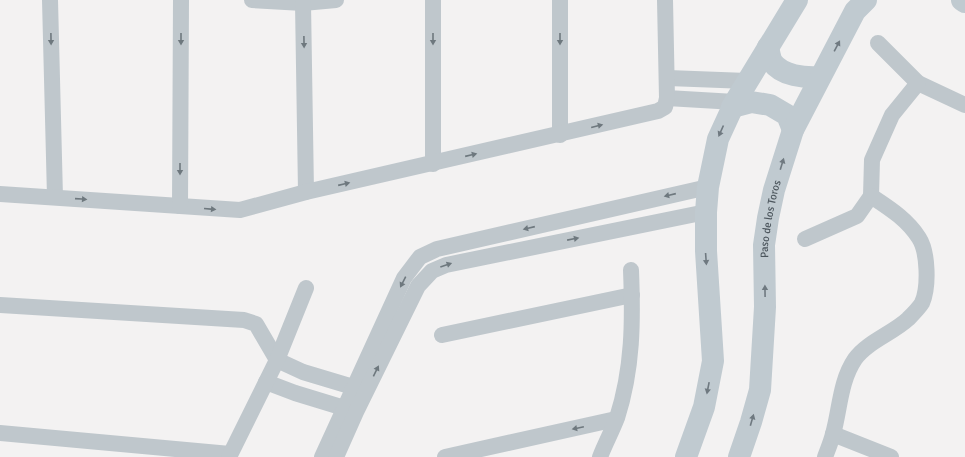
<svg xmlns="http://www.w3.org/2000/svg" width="965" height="457" font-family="Signika,sans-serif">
<rect width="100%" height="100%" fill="#f3f2f2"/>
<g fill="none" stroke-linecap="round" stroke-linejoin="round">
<!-- street -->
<g stroke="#bfc7cc" stroke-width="16">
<polyline points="50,0 55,197"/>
<polyline points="252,0 303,3 336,0"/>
<polyline points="433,0 433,164"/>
<polyline points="303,3 306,192"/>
<polyline points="878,43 918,83 965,105"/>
<polyline points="668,78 747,81"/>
<polyline points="667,98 735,102"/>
<polyline points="560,135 560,0"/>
<polyline points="0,194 240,210 306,192 658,111 665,107 667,98 665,0"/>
<polyline points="180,206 181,0"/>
<polyline points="805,239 857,216 871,196 872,160 892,115 918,83"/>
<polyline points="0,305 244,320 256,324 277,360 303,372 363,390"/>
<polyline points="442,335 632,295"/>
<polyline points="266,382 295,393 354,411"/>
<polyline points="0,433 230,454"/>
<polyline points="833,434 891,457"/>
<polyline points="229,457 277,360 306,288"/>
<polyline points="322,457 404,278 420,257 437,249 708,187"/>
<polyline points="336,457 356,412 418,286 432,271 446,265 706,212"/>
<polyline points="445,457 616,419"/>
<path d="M600,457C605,444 612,431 617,418C633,368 633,321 631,270"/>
<path d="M825,457C828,449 831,442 833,434C840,409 840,381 855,359C867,342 893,333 908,319C912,315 919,308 922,303C929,287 928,252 919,238C907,219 889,208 871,196"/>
</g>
<!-- secondary -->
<g stroke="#c0cad0" stroke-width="22">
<polyline points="962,0 965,2"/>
<path d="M768,47C769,51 770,58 772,62C782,76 805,78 820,77"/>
<polyline points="732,107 751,102 770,105 787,115 793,130"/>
<polyline points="686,457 704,407 713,361 706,251 706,212 708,187 718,139 735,102 797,0"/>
<path id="s1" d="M739,457L751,422L760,390L765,307L764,245L768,218L774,190L793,130L855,11L866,0"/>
</g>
</g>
<!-- one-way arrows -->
<defs><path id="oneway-solid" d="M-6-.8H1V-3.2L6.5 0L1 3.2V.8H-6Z"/></defs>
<g fill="#6e787e">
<use href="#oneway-solid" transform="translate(51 39) rotate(89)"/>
<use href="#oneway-solid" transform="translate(181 39) rotate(90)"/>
<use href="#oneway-solid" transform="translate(433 39) rotate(90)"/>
<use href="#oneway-solid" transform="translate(560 39) rotate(90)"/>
<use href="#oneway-solid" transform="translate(304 42) rotate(89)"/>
<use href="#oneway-solid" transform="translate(597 126) rotate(-14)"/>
<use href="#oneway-solid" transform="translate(471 155) rotate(-13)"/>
<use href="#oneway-solid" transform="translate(180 169) rotate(90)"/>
<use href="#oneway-solid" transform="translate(344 184) rotate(-13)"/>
<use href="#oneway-solid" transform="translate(670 195) rotate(167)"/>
<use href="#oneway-solid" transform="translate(81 199) rotate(4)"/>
<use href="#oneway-solid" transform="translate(210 209) rotate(5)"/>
<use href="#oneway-solid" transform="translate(529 228) rotate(167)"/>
<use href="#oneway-solid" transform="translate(573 239) rotate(-11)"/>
<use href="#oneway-solid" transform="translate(446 265) rotate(-19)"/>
<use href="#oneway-solid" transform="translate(403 282) rotate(117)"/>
<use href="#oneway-solid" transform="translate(376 371) rotate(-64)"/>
<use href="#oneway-solid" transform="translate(578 428) rotate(168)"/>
</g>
<g fill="#6f7980">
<use href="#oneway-solid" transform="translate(837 46) rotate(-62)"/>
<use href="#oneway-solid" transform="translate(721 131) rotate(114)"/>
<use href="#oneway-solid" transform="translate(782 164) rotate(-73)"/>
<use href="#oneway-solid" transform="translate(706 259) rotate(86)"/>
<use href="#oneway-solid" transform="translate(765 291) rotate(-91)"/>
<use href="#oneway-solid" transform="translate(708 388) rotate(101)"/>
<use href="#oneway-solid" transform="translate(752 420) rotate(-74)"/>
</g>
<g text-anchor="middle" stroke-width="4" stroke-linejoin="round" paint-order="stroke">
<!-- street labels -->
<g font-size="11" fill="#4c565d" stroke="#fff">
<text dy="4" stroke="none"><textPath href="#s1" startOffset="242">Paso de los Toros</textPath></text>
</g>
</g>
</svg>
